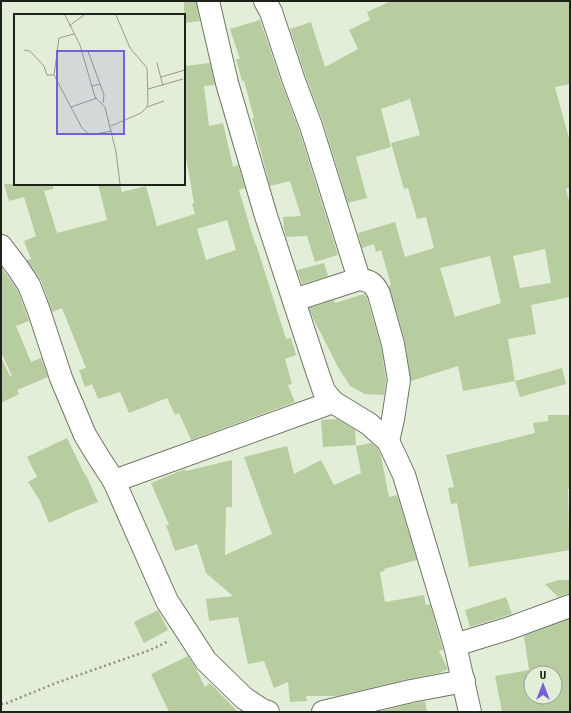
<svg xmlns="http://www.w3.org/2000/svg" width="571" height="713" font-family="'Fira Sans Condensed',sans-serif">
<rect width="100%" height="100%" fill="#e3eed9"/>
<!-- building -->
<g fill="#b7cda0" fill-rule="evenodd">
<polygon points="184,1 196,1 200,21 184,23"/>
<path d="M391,1H570V84L555,87L570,142V188L566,189L570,205V297L531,305L536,334L508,339L515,381L463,391L458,366L411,381L405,341L389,286L391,285L381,250L376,252L374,244L362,248L358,233L395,222L405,257L434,248L426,217L417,219L408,188L404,189L391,143L420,135L410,99L381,109L391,147L356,157L367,198L348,203L323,122L306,77L290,29L311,22L325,67L358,49L349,30L370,20L367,12ZM545,249L551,283L520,288L513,256ZM490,256L501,303L455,317L440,268Z"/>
<polygon points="260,20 282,85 299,130 338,255 315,262 307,236 286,237 284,229 283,217 301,216 290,181 270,186 252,118 254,118 244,81 242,81 236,59 240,59 230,29"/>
<path d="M210,63L215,85L204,86L209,126L223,123L233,167L238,165L245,188L239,190L255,244H256L286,339L291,338L296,355L285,359L292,384L288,385L295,402L232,425V424V425L191,440L179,413L175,415L167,398L129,413L120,392L98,399L92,384L85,387L79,370L86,368L62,308L52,312L41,280L27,260L31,259L24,241L36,236L24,197L9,201L4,184H53V189L44,191L57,233L107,220L98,184H120L122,192L146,186L157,226L195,214L192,204L194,203L184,146V66ZM227,220L236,250L206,260L197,229Z"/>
<polygon points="324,263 328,276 302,284 297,270"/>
<polygon points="1,267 18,291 29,321 16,326 31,362 41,358 48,377 17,390 19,394 1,403 1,357 10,376 12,376 1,352"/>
<polygon points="364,294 367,298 381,347 386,380 384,395 365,394 350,386 338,367 313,318 309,308 334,300 335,303"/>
<polygon points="562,368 566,384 520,397 515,381"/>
<polygon points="548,415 570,415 570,488 568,489 569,529 570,529 570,550 469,567 457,503 451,504 448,488 454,487 446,455 535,433 533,423 548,421"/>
<polygon points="337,419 355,430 356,445 323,447 321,420"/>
<polygon points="67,438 85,475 86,475 98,502 68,514 69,514 49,523 40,501 28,482 37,477 27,457"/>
<polygon points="371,443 378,449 381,456 389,497 397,495 417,560 384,569 385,571 380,572 385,602 424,595 426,605 430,604 443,650 439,651 448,669 439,673 408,679 337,696 306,696 307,701 290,702 288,682 274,688 264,661 248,664 238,617 209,621 206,599 233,596 206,573 197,544 175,551 166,525 169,525 151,483 185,469 186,471 232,460 232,507 226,507 225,555 272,534 244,457 287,446 294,474 321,460 334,485 361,473 356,446"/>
<polygon points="559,580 570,580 570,594 566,594 558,597 545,584"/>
<polygon points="506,597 512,614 470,627 465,610"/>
<polygon points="158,610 168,630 144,643 134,622"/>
<path d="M570,619V712H502L495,676L529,670L524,636ZM531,673H555V697H531Z"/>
<polygon points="188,656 196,669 205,687 210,683 238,712 169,712 151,674"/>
<polygon points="425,701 427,712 377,712 414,703"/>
</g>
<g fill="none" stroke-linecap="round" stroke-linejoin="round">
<defs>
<g id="minor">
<polyline points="208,1 227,83 266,216 318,374 324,391 333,402 369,424 388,441 404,475 455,645 470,712"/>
<polyline points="265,1 271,12 294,81 311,126 359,279 294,300"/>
<polyline points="1,246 17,267 29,285 39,311 61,378 85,435 99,458 114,481 167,601 206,661 244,698 262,710 268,712"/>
<path d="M359,279C370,281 374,283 379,294L393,344L399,380L393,419L388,441"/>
<polyline points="114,481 333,402"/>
<polyline points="455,645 510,628 570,606"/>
<polyline points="323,712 411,691 464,681"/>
</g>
</defs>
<!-- minor casing -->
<use href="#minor" stroke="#6d7664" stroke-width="24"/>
<!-- path -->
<polyline stroke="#8c9385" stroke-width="2.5" stroke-dasharray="2 3" stroke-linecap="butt" points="1,704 7,703 56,683 150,650 169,641"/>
<!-- minor -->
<use href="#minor" stroke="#fff" stroke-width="22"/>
</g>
<!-- overview -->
<g transform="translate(14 14)">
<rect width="171" height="171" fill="#e3eed9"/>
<path fill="none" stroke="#959c8d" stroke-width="1" d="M51,1L66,31L81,83L91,93L102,138L106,170M55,12L70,1M60,20L45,24L40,61L68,114L76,121L98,117M10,36L16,37L30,52L33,61H40M68,37H74L86,70L78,72M143,49L149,72M147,63L171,56M86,70L90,81L89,89M134,75L169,65M57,93L83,84M133,93L150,87M97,112L127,99L133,93L134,87L133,54L116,34L102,1"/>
<path fill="#785ed8" fill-opacity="0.15" stroke="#785ed8" stroke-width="2" d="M43,37H110V120H43Z"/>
<rect width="171" height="171" fill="none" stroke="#1f221b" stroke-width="2"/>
</g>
<!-- border -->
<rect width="571" height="713" fill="none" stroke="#1f221b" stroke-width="4"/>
<!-- north arrow -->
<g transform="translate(543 685)"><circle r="19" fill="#e3eed9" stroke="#959c8d"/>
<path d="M0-3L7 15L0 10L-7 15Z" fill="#785ed8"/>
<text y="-6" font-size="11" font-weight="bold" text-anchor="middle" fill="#1f221b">U</text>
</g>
</svg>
